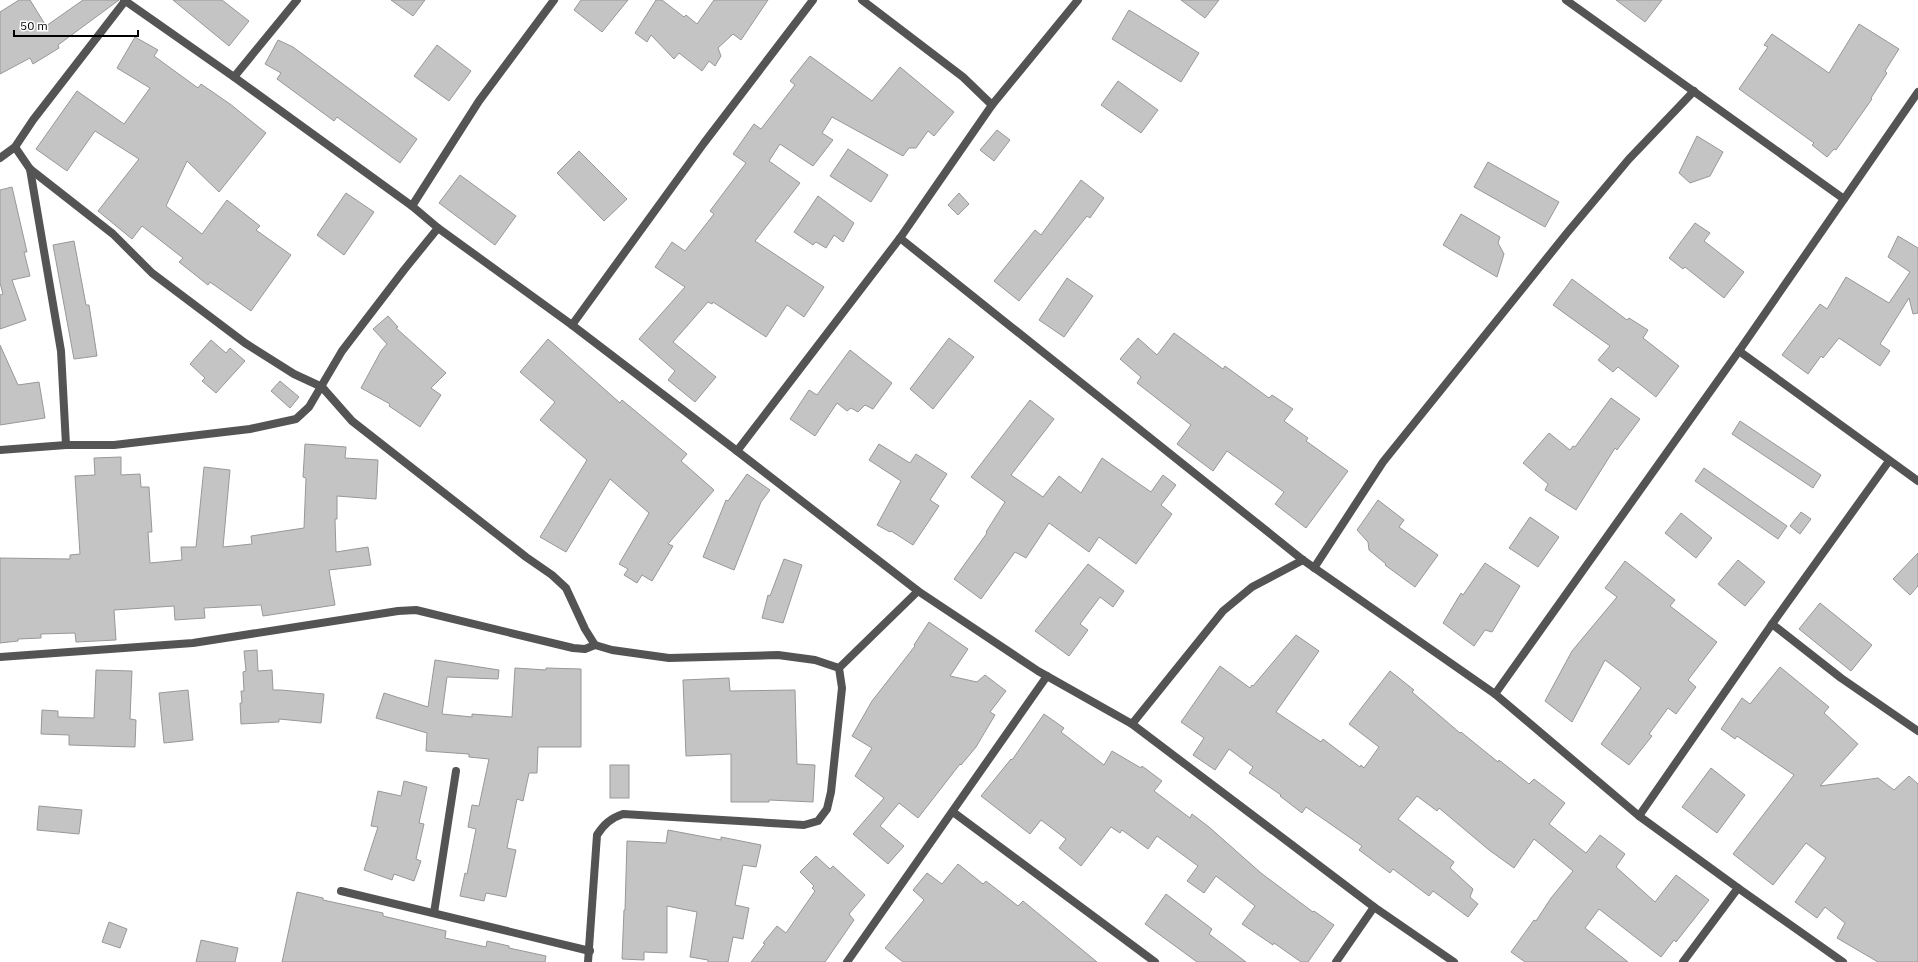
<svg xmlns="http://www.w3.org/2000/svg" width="1918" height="962" font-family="'IBM Plex Sans',sans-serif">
<rect width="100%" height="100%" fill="#fff"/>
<!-- building -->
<g fill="#c4c4c4" stroke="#989898">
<polygon points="19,0 30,0 46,26 83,0 119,0 58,45 59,48 33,64 30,58 0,74 0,12"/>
<polygon points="173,0 222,0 249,21 229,46"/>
<polygon points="391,0 425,0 413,16"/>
<polygon points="581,0 628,0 602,32 574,10"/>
<polygon points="656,0 662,0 684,17 686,15 697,24 714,0 768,0 741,40 733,34 718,48 721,56 715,66 709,61 702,71 679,53 674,59 651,35 647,42 635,33"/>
<polygon points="1181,0 1219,0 1205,18"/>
<polygon points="1616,0 1662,0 1645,22"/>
<polygon points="1129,10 1199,53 1181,82 1112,39"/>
<polygon points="1859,24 1899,49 1885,71 1887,73 1871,98 1872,99 1836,150 1834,149 1827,157 1812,145 1814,143 1739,89 1768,47 1764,45 1772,34 1829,73"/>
<polygon points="135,37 158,50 154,56 198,88 201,84 230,104 266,133 219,192 187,161 166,206 202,234 227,200 260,226 256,230 291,255 251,311 210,282 208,285 179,262 183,258 142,226 132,239 98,211 139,159 95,131 67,171 36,149 77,91 124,124 150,88 117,68"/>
<polygon points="278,40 293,47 417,139 400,163 337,117 334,121 277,79 281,73 265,64"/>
<polygon points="437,45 471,71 449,101 414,76"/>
<polygon points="810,56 872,101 900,67 954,112 934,136 928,131 916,148 909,148 903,156 832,117 822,133 833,140 813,166 780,144 769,161 800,183 755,241 824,287 804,317 787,305 766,337 713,302 712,304 708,302 673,342 716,377 695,402 668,380 675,371 639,339 685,287 655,267 672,242 685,251 714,214 710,211 746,163 733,154 754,124 761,129 795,85 790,81"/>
<polygon points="1118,81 1158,110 1141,133 1101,105"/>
<polygon points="997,130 1010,140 994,161 980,150"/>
<polygon points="1697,136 1723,152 1710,176 1690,183 1679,173"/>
<polygon points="848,149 888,175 871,202 830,176"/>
<polygon points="579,151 627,199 604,221 557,173"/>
<polygon points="1488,162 1559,202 1545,227 1474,187"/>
<polygon points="460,175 516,216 495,245 439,203"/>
<polygon points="1081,180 1104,198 1090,218 1087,216 1019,301 994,281 1035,230 1041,235"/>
<polygon points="12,187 27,252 24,252 30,276 12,280 26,320 0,329 0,295 3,294 0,283 0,190"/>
<polygon points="346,193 374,212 344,255 317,235"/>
<polygon points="959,193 969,204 958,215 948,205"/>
<polygon points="818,196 854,223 843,242 834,235 826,248 816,242 813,245 794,232"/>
<polygon points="1461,214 1500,237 1498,243 1504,254 1497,277 1443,245"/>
<polygon points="1695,223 1710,233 1704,241 1744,272 1724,298 1685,267 1683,269 1669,258"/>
<polygon points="1898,236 1918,248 1918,313 1913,314 1909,298 1880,344 1890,351 1880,366 1839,338 1823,358 1821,356 1808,374 1782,355 1820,304 1827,309 1846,277 1889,303 1910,272 1888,257"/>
<polygon points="74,241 86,305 89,305 97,356 74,359 53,245"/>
<polygon points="1067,278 1093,296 1064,337 1039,320"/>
<polygon points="1572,279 1627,320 1629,318 1648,330 1643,338 1679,366 1656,397 1618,367 1613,372 1598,360 1610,346 1553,305"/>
<polygon points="388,316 398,327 396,328 446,373 431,388 441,395 420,427 389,406 390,404 361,388 381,351 387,344 373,329"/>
<polygon points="1174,333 1223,369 1225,366 1269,398 1272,395 1293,409 1284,421 1308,438 1306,441 1348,471 1306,528 1275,504 1284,492 1227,451 1213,471 1177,444 1191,425 1137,383 1141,377 1120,359 1138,338 1157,355"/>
<polygon points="949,338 974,357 933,409 910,389"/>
<polygon points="548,339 620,403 622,400 687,454 681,461 714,490 668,544 673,546 652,581 642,575 637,583 624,575 628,569 619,564 649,513 610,479 566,552 540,537 587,460 540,420 555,402 520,372"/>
<polygon points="211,340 226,353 230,348 245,361 216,393 202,381 205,378 190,364"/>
<polygon points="0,345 18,385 39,382 45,418 0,425"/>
<polygon points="850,350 892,383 873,409 865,405 858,412 851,408 847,411 837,403 815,436 790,419 809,390 817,395"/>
<polygon points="280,381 299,397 290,408 271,391"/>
<polygon points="1611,398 1640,419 1617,450 1615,448 1576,510 1545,490 1548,484 1523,463 1549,433 1570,450 1573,446 1575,447"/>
<polygon points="1030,400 1054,419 1011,475 1043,497 1059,476 1081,493 1102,458 1151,492 1163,475 1176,485 1161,505 1172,514 1136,564 1099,537 1089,552 1049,523 1026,558 1015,552 981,599 954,579 987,533 986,532 1005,502 971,477"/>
<polygon points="1740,421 1821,475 1813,488 1732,434"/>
<polygon points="305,444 346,447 345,458 378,460 376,499 337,496 337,519 335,519 336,552 368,547 371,565 329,570 335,605 263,616 261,605 204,608 205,618 175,620 174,606 114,610 116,640 76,642 75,633 41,634 41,638 18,639 18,641 0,643 0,558 70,559 70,555 80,554 75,476 95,475 94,458 121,457 121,475 140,474 141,487 149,487 152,532 148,532 150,563 182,560 181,547 196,547 204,467 230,470 223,547 252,544 251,536 304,528 306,478 303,477"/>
<polygon points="879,444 910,463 916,454 947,474 930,500 939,506 913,545 891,531 890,532 877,525 901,481 869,460"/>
<polygon points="1704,468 1787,526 1778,539 1695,481"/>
<polygon points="747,474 770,490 761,502 734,570 703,557 726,500 728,501"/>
<polygon points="1378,500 1404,520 1399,527 1438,555 1415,587 1385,565 1386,564 1369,550 1368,542 1357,530"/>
<polygon points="1801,512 1811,519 1800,534 1790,526"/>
<polygon points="1681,513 1712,538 1696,558 1665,533"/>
<polygon points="1530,517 1559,537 1538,567 1509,548"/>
<polygon points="1918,553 1918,586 1910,595 1893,579"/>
<polygon points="784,559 802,565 783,623 762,618 768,595 770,596"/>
<polygon points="1738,560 1765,582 1745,606 1718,584"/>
<polygon points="1625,561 1675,600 1670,606 1717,642 1688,680 1696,687 1676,714 1668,708 1649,734 1652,736 1629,765 1601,744 1641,688 1621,672 1605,660 1572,722 1545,701 1572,651 1617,597 1605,588"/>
<polygon points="1485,563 1520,586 1492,632 1485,630 1474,646 1443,623 1461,593 1463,595"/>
<polygon points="1088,564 1124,591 1113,607 1100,597 1080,624 1088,630 1069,656 1035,631"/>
<polygon points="1820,603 1872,645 1851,671 1799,629"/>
<polygon points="929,622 968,649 950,676 977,682 985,675 1006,691 990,712 995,715 976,747 961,765 960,764 918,818 899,803 880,826 904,846 888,864 853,834 884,798 855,776 872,748 852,736 872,701 915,646 914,645"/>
<polygon points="1296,635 1319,651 1276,712 1321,742 1323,739 1360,767 1361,765 1364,768 1379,747 1349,724 1390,671 1414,690 1412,692 1460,733 1461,732 1498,762 1499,760 1529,784 1534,779 1565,803 1549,824 1586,853 1600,835 1625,854 1616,867 1655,902 1676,875 1709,900 1676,942 1674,940 1661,957 1599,909 1585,928 1628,962 1525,962 1511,952 1534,920 1536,921 1551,898 1573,871 1534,839 1514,868 1489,850 1439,808 1437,811 1417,796 1398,819 1454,862 1450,868 1473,889 1470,897 1478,904 1468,917 1433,891 1429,896 1393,869 1390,873 1359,850 1362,846 1306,807 1302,813 1280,796 1281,795 1249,773 1253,767 1229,749 1215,770 1193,755 1204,738 1181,722 1220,666 1250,688 1252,685 1253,686"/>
<polygon points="257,650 258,671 272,670 273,690 281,690 324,694 321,723 279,719 279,722 241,724 240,703 242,703 241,691 244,691 243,672 246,671 244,651"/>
<polygon points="435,660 499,670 498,679 447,677 442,714 472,717 472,714 512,717 515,668 546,670 546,668 581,669 581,747 538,747 537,773 529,773 523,801 517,799 507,848 516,850 506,897 486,893 484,901 460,896 465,873 467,874 476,829 468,827 472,805 479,806 489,759 469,757 469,754 426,751 427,733 376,718 384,693 428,707"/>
<polygon points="1780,667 1829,707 1824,713 1858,744 1820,786 1878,778 1894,790 1909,776 1918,784 1918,962 1878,962 1837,938 1845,923 1825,907 1817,918 1795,902 1826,858 1806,843 1773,885 1733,854 1794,775 1737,736 1735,739 1721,729 1742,698 1750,704"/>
<polygon points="96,670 132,671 130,719 136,720 135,747 69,745 69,735 41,734 42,710 58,711 58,717 94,718"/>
<polygon points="729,678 730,691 795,690 797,764 815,765 813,802 769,800 769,802 731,802 731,754 686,756 683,680"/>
<polygon points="188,690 193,740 164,743 159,693"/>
<polygon points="1044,714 1064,728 1061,732 1104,765 1112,751 1141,768 1142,766 1162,781 1154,791 1190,818 1192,814 1209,827 1261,873 1313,912 1314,911 1334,925 1308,962 1301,962 1274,943 1273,945 1242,924 1255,906 1216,876 1204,893 1187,881 1198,866 1157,836 1148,849 1122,830 1120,833 1111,827 1081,866 1059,848 1066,839 1041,820 1030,834 981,796 1011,759 1012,760"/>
<rect x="610" y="765" width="19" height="33"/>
<polygon points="1711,768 1745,795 1717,833 1682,807"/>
<polygon points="404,781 427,787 419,823 424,824 416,859 421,861 414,881 394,874 392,880 364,870 378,827 371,826 378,791 401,796"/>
<polygon points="39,806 82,810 79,834 37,830"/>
<polygon points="668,830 721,840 721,837 761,845 756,867 743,865 735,905 749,908 743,939 733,937 728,962 708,962 708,960 690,957 697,912 667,906 667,953 644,952 644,960 622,959 624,910 625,910 627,841 666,843"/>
<polygon points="816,856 830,869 833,866 865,895 849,914 854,920 825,962 751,962 765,944 763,943 777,926 786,933 815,891 812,888 814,886 800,872"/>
<polygon points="958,864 983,884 986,881 1018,906 1023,901 1097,962 903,962 885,948 924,900 913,890 927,873 942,884"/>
<polygon points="297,892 323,898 323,900 383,913 383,916 446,931 445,938 486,947 487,941 509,946 509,948 546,956 545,962 282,962"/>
<polygon points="1166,894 1212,929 1209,934 1246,962 1197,962 1145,924"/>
<polygon points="109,922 127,929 120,948 102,942"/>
<polygon points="201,940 238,948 235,962 196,962"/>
</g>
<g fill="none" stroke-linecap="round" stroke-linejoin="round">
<!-- street -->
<g stroke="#545454" stroke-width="8">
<polyline points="124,0 234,77 412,206"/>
<polyline points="554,0 479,101 412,206 438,228 572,325 737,451"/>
<polyline points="862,0 963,77 992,105"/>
<polyline points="1078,0 992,105 900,238 737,451 918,591 1038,671 1132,724 1374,907 1454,962"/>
<polyline points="1566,0 1844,199"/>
<polyline points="234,77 297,0"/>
<polyline points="15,147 30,169 113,234 152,273 245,343 294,374 322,387 352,421 526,557 552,575 566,588 585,629 595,645 612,650 669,658 778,655 815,660 839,668"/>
<polyline points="0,158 15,147 33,120 125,1"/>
<polyline points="30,169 61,351 66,445"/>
<polyline points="900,238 1303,560 1495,694 1639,816 1738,888 1683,962"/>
<polyline points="572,325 704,143 813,0"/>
<polyline points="1739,351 1918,481"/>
<polyline points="0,450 66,445 114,445 250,429 296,419 309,407 342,351 404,270 438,228"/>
<polyline points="1314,568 1383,462 1567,233 1629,159 1694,91"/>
<polyline points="1772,624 1841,678 1918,731"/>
<polyline points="0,657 193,643 398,611 416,610 573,648 585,649 595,645"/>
<polyline points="839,668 918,591"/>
<polyline points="1495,694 1739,351 1918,92"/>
<polyline points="1132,724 1223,611 1252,587 1303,560"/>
<polyline points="953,812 1155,962"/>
<polyline points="1639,816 1772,624 1889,461"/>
<polyline points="1738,888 1843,962"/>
<polyline points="341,891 590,951"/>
<polyline points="434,913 456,771"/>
<path d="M588,962L597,835C604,824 611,818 623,814L804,825L818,821L827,809L831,792L842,688L839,668"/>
<polyline points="847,962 1047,676"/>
<polyline points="1336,962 1374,907"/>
</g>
</g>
<!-- scale -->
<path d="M14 30v6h124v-6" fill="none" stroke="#000000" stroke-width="2"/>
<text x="20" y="30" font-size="12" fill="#000000" stroke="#ffffff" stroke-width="3" paint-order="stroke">50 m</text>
</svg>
